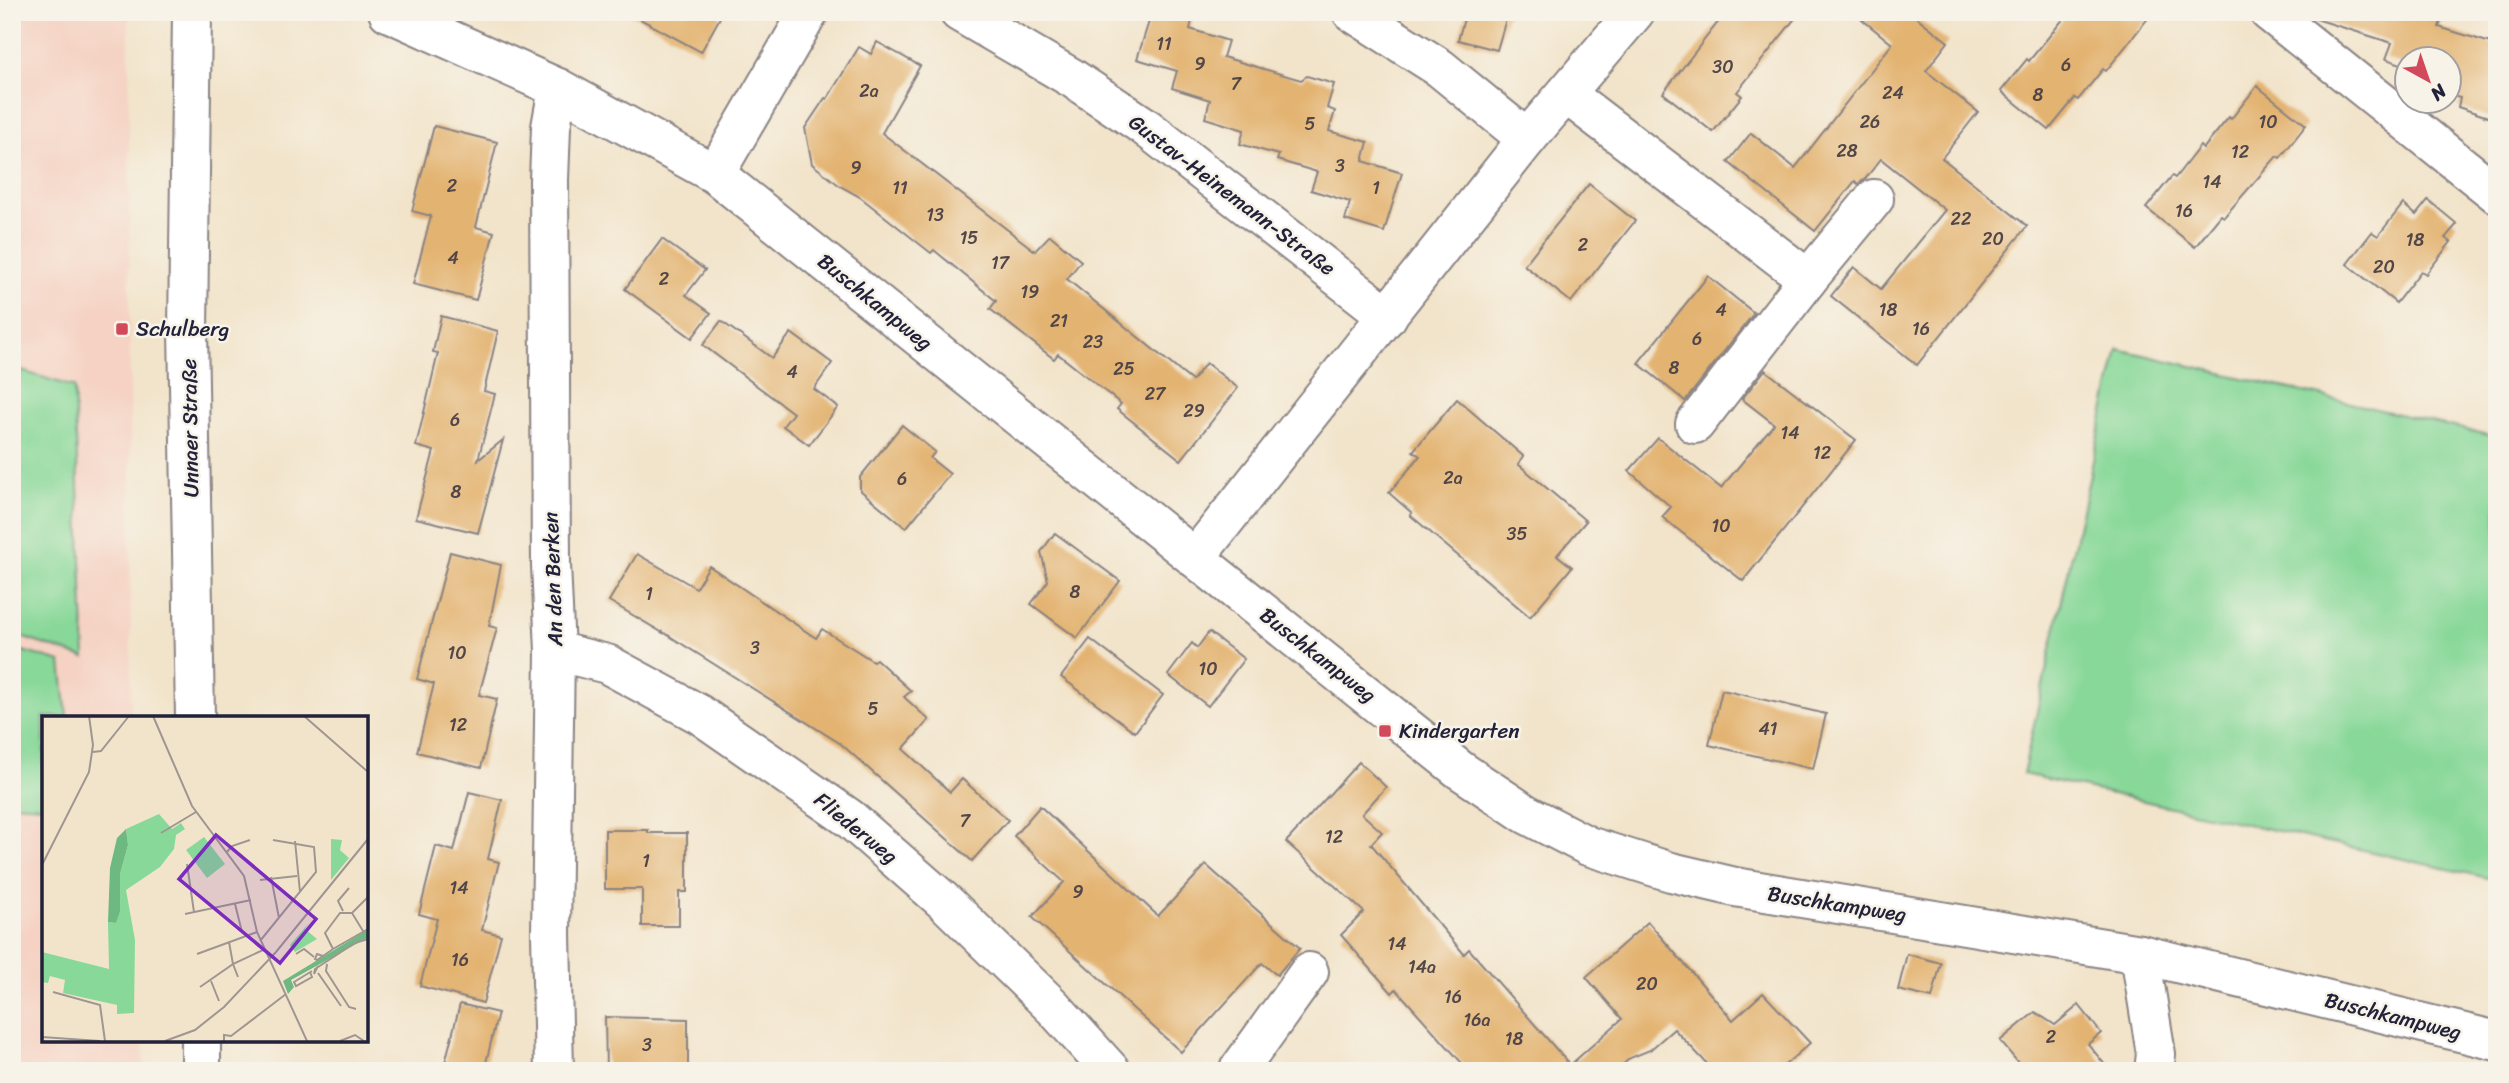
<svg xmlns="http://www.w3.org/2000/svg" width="2509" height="1083" font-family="Sriracha,sans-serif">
<rect width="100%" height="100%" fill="#f7f3e8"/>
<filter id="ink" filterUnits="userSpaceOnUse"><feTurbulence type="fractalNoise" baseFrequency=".0143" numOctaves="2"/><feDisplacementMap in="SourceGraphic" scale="14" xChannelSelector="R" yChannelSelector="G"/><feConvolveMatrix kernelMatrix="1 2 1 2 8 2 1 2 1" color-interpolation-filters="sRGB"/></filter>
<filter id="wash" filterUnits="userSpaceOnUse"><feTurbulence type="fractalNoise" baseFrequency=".00686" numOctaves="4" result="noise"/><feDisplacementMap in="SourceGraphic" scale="28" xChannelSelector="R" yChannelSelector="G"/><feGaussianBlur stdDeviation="1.57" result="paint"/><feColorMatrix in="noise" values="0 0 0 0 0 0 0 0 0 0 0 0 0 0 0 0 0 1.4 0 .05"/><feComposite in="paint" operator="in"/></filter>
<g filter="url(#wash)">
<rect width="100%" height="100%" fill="#f2e4cb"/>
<!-- built -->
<g fill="#f5d2c3">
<polygon points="12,12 129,12 131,717 67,717 61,662 12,648 12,634 84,658 74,387 12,368"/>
<polygon points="12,804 44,806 44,1039 143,1039 144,1071 12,1071"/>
</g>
<!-- green -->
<g fill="#88d899" stroke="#557d6a" stroke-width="2">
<polygon points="2118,349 2497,437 2497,880 2023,774"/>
<polygon points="12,368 74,387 85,658 12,634"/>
<polygon points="12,648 61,662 67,717 44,717 44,806 12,804"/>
</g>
<g id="blocks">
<!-- building -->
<g fill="#e3b371">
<polygon points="627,12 723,12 701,52"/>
<polygon points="1152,12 1194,12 1190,29 1228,41 1223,57 1301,80 1307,76 1334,84 1327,108 1335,111 1329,131 1368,142 1363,161 1402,173 1384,232 1345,220 1350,202 1311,190 1317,172 1277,160 1279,155 1240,144 1244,130 1205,118 1210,100 1172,88 1177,71 1137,59"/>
<polygon points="1466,12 1508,12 1497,50 1458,40"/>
<polygon points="1726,12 1800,12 1737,92 1742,96 1713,132 1663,93"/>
<polygon points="1853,12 1910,12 1948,42 1926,71 1978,112 1942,158 2027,226 1917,365 1831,296 1854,267 1881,289 1945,210 1881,159 1865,179 1858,184 1855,181 1815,231 1728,162 1751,133 1795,168 1892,44"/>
<polygon points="2069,12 2153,12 2106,71 2103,69 2078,100 2075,98 2049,130 2001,91 2027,59 2029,61"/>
<polygon points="2317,12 2444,12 2439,27 2497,45 2497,120 2458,107 2460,98 2449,95 2449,60 2407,60 2407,66 2386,59 2392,43 2316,19"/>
<polygon points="877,42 920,66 882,133 1035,251 1050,235 1081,261 1067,279 1192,381 1206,363 1238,388 1181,460 1117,409 1121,404 1058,354 1054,359 990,309 996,301 934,250 931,253 860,197 840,186 812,164 805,128 825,98 827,99 859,47 871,54"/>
<polygon points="2257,86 2306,125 2280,158 2277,156 2224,217 2221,215 2195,247 2146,208 2172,176 2175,178 2200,146 2203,149 2229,117 2231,119"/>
<polygon points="434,126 497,142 476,227 494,232 476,300 413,284 431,216 412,211"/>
<polygon points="1589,184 1635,221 1571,302 1524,265"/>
<polygon points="2428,200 2457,224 2445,238 2451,242 2426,274 2421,271 2396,303 2347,264 2372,232 2378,236 2403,204 2416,215"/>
<polygon points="662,239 705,270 686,295 711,313 692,338 625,289"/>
<polygon points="1708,276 1754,313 1685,401 1638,363"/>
<polygon points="441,316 498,331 484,391 495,394 478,460 503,440 478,533 416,518 434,451 416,446 438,353 433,352"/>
<polygon points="721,321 772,358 791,333 832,363 814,389 838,407 809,445 783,426 793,413 703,345"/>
<polygon points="1765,370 1856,440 1743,581 1662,517 1671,507 1629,471 1658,438 1721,488 1774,424 1742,399"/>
<polygon points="1457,399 1523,456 1518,464 1586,521 1557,555 1572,567 1530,617 1410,515 1412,513 1389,493 1420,456 1413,451"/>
<polygon points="902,425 935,452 930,458 950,474 906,528 860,490 860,477"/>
<polygon points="1055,533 1120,581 1077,638 1031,604 1048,581 1041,552"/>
<polygon points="450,552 501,565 489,626 497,628 479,695 497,699 481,768 417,752 434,684 417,679"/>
<polygon points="637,554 696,588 709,566 816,638 822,629 873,661 876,659 911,691 904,697 929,720 903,749 950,792 962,779 1008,820 972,861 841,744 663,632 663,633 609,601"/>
<polygon points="1209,632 1244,659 1208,706 1168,675 1192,643 1197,648"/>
<polygon points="1090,639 1163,695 1135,732 1061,677"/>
<polygon points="1722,690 1826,714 1813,769 1709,745"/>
<polygon points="1359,762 1386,787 1362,814 1382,832 1371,844 1464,954 1469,949 1570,1065 1622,1019 1586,977 1648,922 1733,1020 1763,993 1810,1043 1778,1071 1714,1071 1674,1029 1650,1050 1630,1058 1616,1071 1469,1071 1396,989 1392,993 1341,935 1364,912 1286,842"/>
<polygon points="469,792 502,800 488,859 499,862 482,930 501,935 483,1003 420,986 437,919 419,914 436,846 454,851"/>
<polygon points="1040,806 1158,916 1206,865 1300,948 1277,975 1262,963 1181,1052 1032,917 1064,882 1014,836"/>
<polygon points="605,830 648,830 648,833 687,833 687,892 679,892 679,926 642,926 642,889 605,889"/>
<polygon points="1907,954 1941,963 1932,998 1898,990"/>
<polygon points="460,1004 498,1013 484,1071 473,1071 445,1063"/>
<polygon points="2079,1005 2101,1033 2088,1044 2110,1071 2025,1071 2000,1041 2035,1012 2055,1025"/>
<polygon points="605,1017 688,1019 688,1071 606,1071"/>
</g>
</g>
</g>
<g filter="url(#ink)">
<use href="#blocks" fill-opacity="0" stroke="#8a8383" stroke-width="2"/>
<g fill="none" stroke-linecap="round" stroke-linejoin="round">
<defs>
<g id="minor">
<polyline points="388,12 558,88 715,174 1460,770 1526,814 1588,846 1671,872 1735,887 2140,954 2497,1041"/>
<polyline points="959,12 1072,78 1144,126 1388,316"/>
<polyline points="1352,12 1440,68 1527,139"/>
<polyline points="2269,12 2497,194"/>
<polyline points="1566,94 1808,279"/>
<polyline points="715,174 809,12"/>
<polyline points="1695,424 1808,279 1874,199"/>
<polyline points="1195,558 1527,139 1635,12"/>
<polyline points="555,651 607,664 699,714 849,818 947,904 1053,1007 1111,1071"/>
<polyline points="2140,954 2156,1054 2154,1071"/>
<polyline points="554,1071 551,934 555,651 551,565 549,180 551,127 558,88"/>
<polyline points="1238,1071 1309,972"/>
</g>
<g id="major">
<polyline points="192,12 188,330 195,717"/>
<polyline points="201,1039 201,1071"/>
</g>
</defs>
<!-- minor casing -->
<use href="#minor" stroke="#8a8383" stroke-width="42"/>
<!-- major casing -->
<use href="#major" stroke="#8a8383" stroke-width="42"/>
<!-- minor -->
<use href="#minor" stroke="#fff" stroke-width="38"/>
<!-- major -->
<use href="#major" stroke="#fff" stroke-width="38"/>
</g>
</g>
<!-- markers -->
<g fill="#d1495b" stroke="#f7f3e8" stroke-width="2.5">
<rect x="115" y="322" width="14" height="14" rx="3.5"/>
<rect x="1378" y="724" width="14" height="14" rx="3.5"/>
</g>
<g text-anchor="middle" stroke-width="5" stroke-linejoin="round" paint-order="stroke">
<!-- number labels -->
<g font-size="18" fill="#524648">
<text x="1164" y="50">11</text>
<text x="1200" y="70">9</text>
<text x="2066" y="71">6</text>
<text x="1723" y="73">30</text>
<text x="1236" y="90">7</text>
<text x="869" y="97">2a</text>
<text x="1893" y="99">24</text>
<text x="2038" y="101">8</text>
<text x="1870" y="128">26</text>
<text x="2268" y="128">10</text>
<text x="1310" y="130">5</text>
<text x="1847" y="157">28</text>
<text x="2240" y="158">12</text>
<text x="1340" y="172">3</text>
<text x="856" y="174">9</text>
<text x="2212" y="188">14</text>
<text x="452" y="192">2</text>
<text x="900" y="194">11</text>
<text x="1376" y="194">1</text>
<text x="2184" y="217">16</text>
<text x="935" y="221">13</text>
<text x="1961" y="225">22</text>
<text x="969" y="244">15</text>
<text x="1993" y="245">20</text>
<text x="2415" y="246">18</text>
<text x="1583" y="251">2</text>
<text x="453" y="264">4</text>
<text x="1000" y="269">17</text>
<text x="2384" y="273">20</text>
<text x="664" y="285">2</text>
<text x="1030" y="298">19</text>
<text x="1721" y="316">4</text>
<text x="1888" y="316">18</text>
<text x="1059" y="327">21</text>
<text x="1921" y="335">16</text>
<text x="1697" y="345">6</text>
<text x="1093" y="348">23</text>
<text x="1674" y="374">8</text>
<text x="1124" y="375">25</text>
<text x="792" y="378">4</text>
<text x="1155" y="400">27</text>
<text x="1194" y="417">29</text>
<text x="455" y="426">6</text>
<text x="1790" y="439">14</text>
<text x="1822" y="459">12</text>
<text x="1453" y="484">2a</text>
<text x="902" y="485">6</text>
<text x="456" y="498">8</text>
<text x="1721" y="532">10</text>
<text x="1517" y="540">35</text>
<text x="1075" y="598">8</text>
<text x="649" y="600">1</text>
<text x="755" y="654">3</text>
<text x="457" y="659">10</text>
<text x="1208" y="675">10</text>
<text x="873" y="715">5</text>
<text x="458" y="731">12</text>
<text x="1768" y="735">41</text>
<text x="965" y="827">7</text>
<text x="1334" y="843">12</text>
<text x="646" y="867">1</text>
<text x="459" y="894">14</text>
<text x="1078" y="898">9</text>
<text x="1397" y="950">14</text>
<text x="460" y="966">16</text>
<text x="1422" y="973">14a</text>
<text x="1647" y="990">20</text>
<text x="1453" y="1003">16</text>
<text x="1477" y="1026">16a</text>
<text x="2051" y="1043">2</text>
<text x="1514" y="1045">18</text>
<text x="647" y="1051">3</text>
</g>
<!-- street labels -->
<g font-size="21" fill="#22223b" stroke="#f7f3e8">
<text transform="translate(1232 195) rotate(37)" y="7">Gustav-Heinemann-Straße</text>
<text transform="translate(875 302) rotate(39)" y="7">Buschkampweg</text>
<text transform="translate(190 428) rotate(-91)" y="7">Unnaer Straße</text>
<text transform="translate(553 579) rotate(-92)" y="7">An den Berken</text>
<text transform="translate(1318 655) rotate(38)" y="7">Buschkampweg</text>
<text transform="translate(856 828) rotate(39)" y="7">Fliederweg</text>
<text transform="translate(1837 904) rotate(9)" y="7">Buschkampweg</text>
<text transform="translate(2393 1016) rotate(14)" y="7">Buschkampweg</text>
</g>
<!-- poi labels -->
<g font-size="21" fill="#22223b" stroke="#f7f3e8" text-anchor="start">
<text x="136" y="336">Schulberg</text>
<text x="1399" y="738">Kindergarten</text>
</g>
</g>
<!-- overview -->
<g transform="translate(42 716)">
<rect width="326" height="326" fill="#f2e4cb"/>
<path d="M117,98L130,113L139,107L143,113L134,119L132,133L118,151L84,174L93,224L92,297L75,298V289L21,277L23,264L8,260L6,267L0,266V236L67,253L66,206L74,207L77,195L78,158L86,129L84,113ZM162,121L183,148L165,162L144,134ZM289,123L300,124L298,134L307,142L289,164ZM267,207L263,213L275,223L253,236L248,229Z" fill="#88d899"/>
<path d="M84,113L86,129L78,158V195L74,207L66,206L68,152L75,122ZM325,214V222L249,264L252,271L246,278L241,265Z" fill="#6eb881"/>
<path fill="none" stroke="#9f9691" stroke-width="2" d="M111,0L150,90L202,160L215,216L265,325M262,0L326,56M51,36L59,35L87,0M119,117L154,96M253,125L258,176M184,137L190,130L208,124M145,148L152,196M0,149L47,56L51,29L47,0M229,161L237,202M218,164L255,160M193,188L200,216M301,195L296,185L307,172M310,197L326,181M143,198L209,184M218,225L274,156L272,131L231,124M291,233L283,217L298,197H310L321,215M155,238L215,216M254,238L262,233L272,241M281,240L275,238L273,243L275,244L281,240L291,233L326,213M285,248L284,255L307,291L314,293M276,250L272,258L273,253L313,227L326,223M268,256L270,261L254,270L252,266L270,255M276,257L299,290M196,261L191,248L221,234M169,265L177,285M158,271L191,248L187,226M11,276L58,289L63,325M0,321L58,325M123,325L153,314L182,291L234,236L326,123M182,325V319L189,320L244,278M298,325L313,319L322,325"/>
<path fill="#7b2cbf" fill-opacity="0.15" stroke="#7b2cbf" stroke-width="3.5" d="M174,119L274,203L238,247L137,163Z"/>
<rect width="326" height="326" fill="none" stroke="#22223b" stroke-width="3.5"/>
</g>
<!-- margin -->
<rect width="2509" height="1083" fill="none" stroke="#f7f3e8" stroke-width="42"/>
<!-- north arrow -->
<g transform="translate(2428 80) rotate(140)"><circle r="33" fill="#f7f3e8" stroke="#a29fa3" stroke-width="2"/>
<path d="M0-5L12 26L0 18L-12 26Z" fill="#d1495b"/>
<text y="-10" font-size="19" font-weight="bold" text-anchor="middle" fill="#22223b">N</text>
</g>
</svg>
